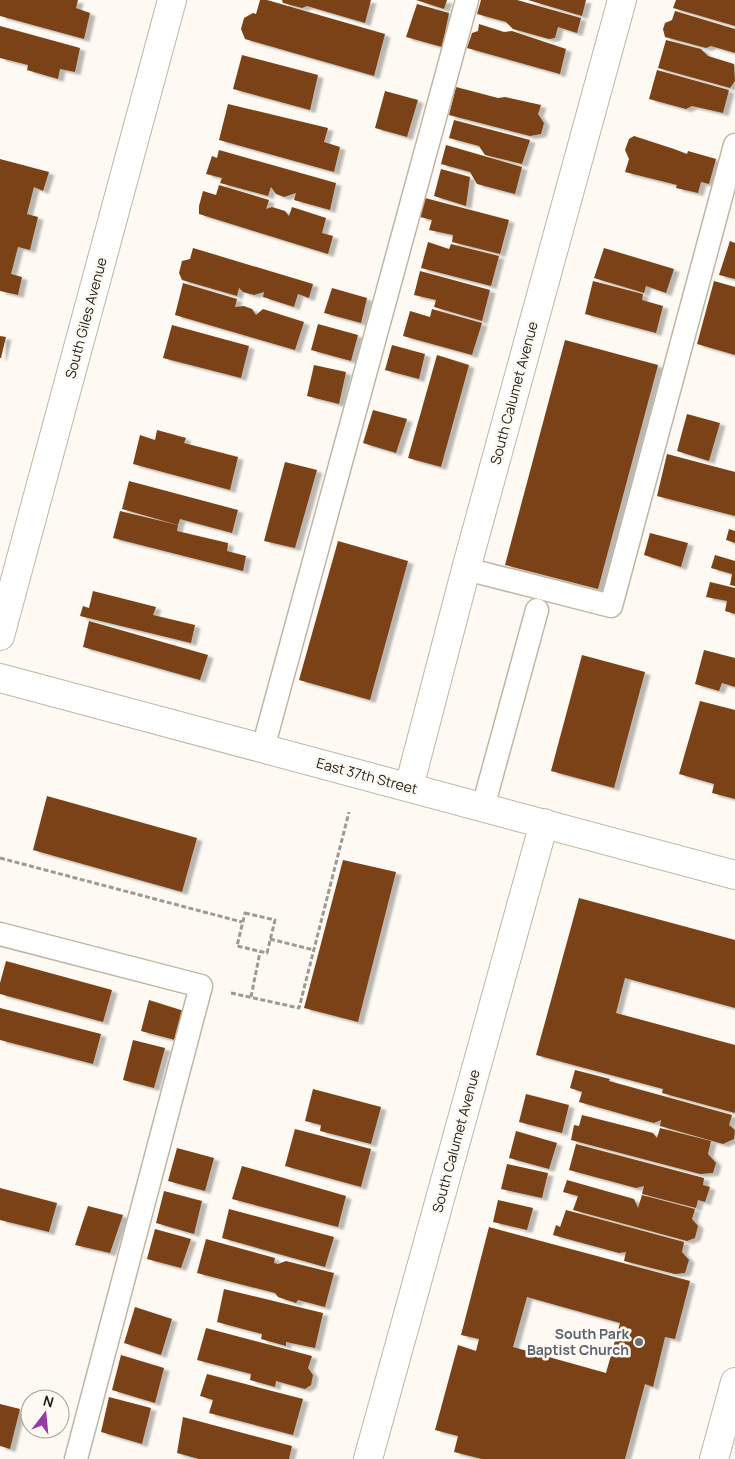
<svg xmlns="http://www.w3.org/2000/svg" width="735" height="1459" font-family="Manrope,sans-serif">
<defs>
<filter id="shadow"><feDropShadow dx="5.5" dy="3" stdDeviation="1" flood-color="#0004"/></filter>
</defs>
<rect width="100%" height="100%" fill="#fefaf3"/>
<!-- building -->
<g fill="#7a4316" fill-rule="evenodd" filter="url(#shadow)">
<polygon points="0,0 78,0 76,8 90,13 84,39 0,16"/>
<polygon points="260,0 267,0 385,34 374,76 245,39 241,29 244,18 253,13 256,14"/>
<polygon points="282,0 371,0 365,23 307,6 302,8 283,3"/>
<polygon points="416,0 447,0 444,9"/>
<polygon points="481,0 517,0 581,18 577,33 558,27 555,38 549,39 513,29 506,22 477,14"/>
<polygon points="528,0 586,0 582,16"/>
<polygon points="676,0 735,0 735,26 673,8"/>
<polygon points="417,4 449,13 442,47 406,37"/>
<polygon points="675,11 735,29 735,53 711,46 706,48 665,37 663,29 665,23 672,20"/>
<polygon points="479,24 504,32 512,31 566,49 560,74 467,48 472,33 478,31"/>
<polygon points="0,26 80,48 75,72 60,69 58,79 27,70 28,65 0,58"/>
<polygon points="666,40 701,49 708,56 734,64 735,81 730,88 658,68"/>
<polygon points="242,55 318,75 310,110 233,89"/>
<polygon points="657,70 729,90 723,113 692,106 686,109 649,99"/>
<polygon points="456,87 498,98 505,97 541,105 538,114 544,123 541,134 530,136 449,115"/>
<polygon points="385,91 418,100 407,137 375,128"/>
<polygon points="228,104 328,128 324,142 340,147 334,172 219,140"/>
<polygon points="454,120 530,140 522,164 485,155 479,146 449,138"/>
<polygon points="634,136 674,149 687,154 688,151 716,159 709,184 701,182 698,193 676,188 677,185 625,172 629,159 625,150 629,139"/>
<polygon points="446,145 522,167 515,194 477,184 470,172 441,164"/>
<polygon points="219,150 336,183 330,210 294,200 296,193 284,197 276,194 271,187 268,196 220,183 222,178 206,174 212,156 217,158"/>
<polygon points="0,159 49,172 43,191 34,187 27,214 38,217 30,250 18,247 11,274 22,277 18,295 0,291"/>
<polygon points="441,169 470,177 466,206 434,196"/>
<polygon points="219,185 269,200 266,209 272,207 285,211 289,216 292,207 326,218 322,233 333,236 328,254 199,214 199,206 203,191 216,195"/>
<polygon points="425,198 509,220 500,254 452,242 453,235 429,230 432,220 420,217"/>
<polygon points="730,241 735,243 735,279 719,275"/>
<polygon points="428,242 449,249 451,244 499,256 491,286 421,268"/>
<polygon points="193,248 313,284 309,298 298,294 294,307 263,297 264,292 254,295 243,292 239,288 237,296 182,280 179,273 182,261 190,259"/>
<polygon points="604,248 674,269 666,293 646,286 644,293 594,278"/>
<polygon points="420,271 490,290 482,321 434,307 436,300 414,295"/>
<polygon points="593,281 643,294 642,300 663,306 656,333 585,314"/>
<polygon points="714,281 735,287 735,355 697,344"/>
<polygon points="183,283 237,299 235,307 244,306 252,309 256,315 263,309 304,322 295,350 175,315"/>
<polygon points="332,288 367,298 361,323 324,313"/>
<polygon points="432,309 482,323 472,355 403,336 410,311 430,317"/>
<polygon points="318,324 358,335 351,361 311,350"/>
<polygon points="172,325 249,346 241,378 163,358"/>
<polygon points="0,336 6,337 1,358 0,358"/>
<polygon points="565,340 658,365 598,589 505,565"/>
<polygon points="392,345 425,354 419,379 385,370"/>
<polygon points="437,355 469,365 441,467 408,458"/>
<polygon points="314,365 346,372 339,404 307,396"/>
<polygon points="373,410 407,419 396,453 363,443"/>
<polygon points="687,414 720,423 709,461 677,451"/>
<polygon points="157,430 186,438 184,443 238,457 230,490 133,464 140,435 155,440"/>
<polygon points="667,454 735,472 735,516 657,496"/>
<polygon points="285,462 317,470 295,548 264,541"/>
<polygon points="129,481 238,510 232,533 180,519 178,525 122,509"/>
<polygon points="120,511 178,525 177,531 228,543 227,551 246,556 243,571 113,538"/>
<polygon points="729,529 735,531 735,543 726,540"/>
<polygon points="650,533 688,543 681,567 644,555"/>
<polygon points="338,541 408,561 370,700 299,680"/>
<polygon points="715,555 735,561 735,586 730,585 732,574 711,568"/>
<polygon points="710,582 735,588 735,614 725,611 727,601 706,597"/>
<polygon points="93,591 156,607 153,615 195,625 191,643 80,616 83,606 89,608"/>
<polygon points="89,621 208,655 200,680 83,647"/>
<polygon points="704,650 735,658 735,687 722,683 719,691 695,684"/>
<polygon points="582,655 645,672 614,788 551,771"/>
<polygon points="700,701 735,710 735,799 712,793 714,784 679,774"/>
<polygon points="47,796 197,838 182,892 33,850"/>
<polygon points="343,860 396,872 358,1022 304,1008"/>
<polygon points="579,898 735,940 735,1008 625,978 616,1013 735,1045 735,1113 662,1093 663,1089 536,1055"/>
<polygon points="6,961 112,990 103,1022 0,994 0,983"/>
<polygon points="149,1000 184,1011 175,1040 141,1031"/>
<polygon points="0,1008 101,1034 93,1064 0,1040"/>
<polygon points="133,1040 165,1048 154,1088 123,1080"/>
<polygon points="575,1070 610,1079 609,1081 732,1115 729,1125 735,1130 734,1139 723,1144 660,1126 661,1120 654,1123 579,1102 582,1092 570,1088"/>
<polygon points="313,1089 381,1107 371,1144 320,1131 321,1125 305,1121"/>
<polygon points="526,1094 569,1105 562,1133 519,1122"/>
<polygon points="582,1115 653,1133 657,1138 660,1128 711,1141 708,1154 716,1163 713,1173 700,1174 571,1140 574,1125 579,1126"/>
<polygon points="295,1129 371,1149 361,1187 285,1166"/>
<polygon points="516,1131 557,1143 549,1169 509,1158"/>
<polygon points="576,1144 704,1178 703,1185 710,1187 705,1202 698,1200 696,1208 642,1194 644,1186 636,1188 569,1170"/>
<polygon points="177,1148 214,1158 205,1191 168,1181"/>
<polygon points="507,1164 548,1173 542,1198 501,1189"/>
<polygon points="242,1166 346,1196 338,1227 232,1199"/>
<polygon points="567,1180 634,1199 638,1208 642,1195 695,1209 692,1219 698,1226 695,1238 687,1241 573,1210 578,1196 563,1192"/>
<polygon points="0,1188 57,1203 49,1232 0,1220"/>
<polygon points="164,1191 202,1201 194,1234 156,1223"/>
<polygon points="498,1200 533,1208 527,1230 493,1222"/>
<polygon points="88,1206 123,1215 110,1253 75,1245"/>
<polygon points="229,1209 334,1237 325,1267 222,1238"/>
<polygon points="566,1210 684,1242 682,1252 689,1260 685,1273 675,1274 624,1261 626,1252 619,1253 553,1235 556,1225 560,1227"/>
<path d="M489,1227L690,1281L675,1339L665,1337L653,1387L645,1384L625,1459H482L454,1452L458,1436L435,1430L458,1345L476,1351L479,1339L461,1335ZM527,1297L620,1323L606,1373L513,1347Z"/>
<polygon points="155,1229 191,1239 181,1268 147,1259"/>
<polygon points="206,1239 275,1258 274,1263 278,1264 286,1261 334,1273 325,1307 298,1300 296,1303 278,1297 275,1293 197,1273"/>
<polygon points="224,1289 323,1313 315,1348 286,1342 286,1346 261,1339 262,1334 217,1322"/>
<polygon points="135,1307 172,1319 161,1355 124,1343"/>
<polygon points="206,1328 312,1356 308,1368 313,1375 311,1385 305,1389 276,1381 275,1387 250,1380 251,1374 197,1360"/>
<polygon points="121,1355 164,1368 155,1403 112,1390"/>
<polygon points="207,1374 303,1399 293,1435 209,1413 213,1400 200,1396"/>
<polygon points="109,1397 151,1408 142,1444 101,1432"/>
<polygon points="0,1404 20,1409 10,1449 0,1446"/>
<polygon points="183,1417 292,1446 289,1459 199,1459 177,1453"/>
</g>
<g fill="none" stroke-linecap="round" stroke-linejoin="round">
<defs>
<g id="service">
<polyline points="466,569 611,606 735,145"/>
<polyline points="263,748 467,0"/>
<polyline points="483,807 537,610"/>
<polyline points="0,934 201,986 76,1459"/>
</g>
<g id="minor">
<polyline points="0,636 172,0"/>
<polyline points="0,678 735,875"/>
<polyline points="409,787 466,569 622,0"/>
<polyline points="368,1459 544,823"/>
<polyline points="714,1459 735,1382"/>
</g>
</defs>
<!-- service casing -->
<use href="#service" stroke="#bfb6a5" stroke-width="25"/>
<!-- minor casing -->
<use href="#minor" stroke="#bfb6a5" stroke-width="30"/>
<!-- path -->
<g stroke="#9d9993" stroke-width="3" stroke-dasharray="5 2.5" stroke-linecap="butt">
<polyline points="0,858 242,922"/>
<polygon points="245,913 275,920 267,953 237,946"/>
<polyline points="270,939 314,950"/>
<polyline points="231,993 299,1008 349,812"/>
<polyline points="251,997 260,952"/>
</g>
<!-- service -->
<use href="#service" stroke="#fff" stroke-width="22"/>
<!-- minor -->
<use href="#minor" stroke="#fff" stroke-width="28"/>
</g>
<!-- markers -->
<circle fill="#6b7280" stroke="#fefaf3" stroke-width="2" cx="639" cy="1342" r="5"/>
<g text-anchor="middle" stroke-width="5" stroke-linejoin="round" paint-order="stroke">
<!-- street labels -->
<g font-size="14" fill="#1e1a14" stroke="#fefaf3">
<text transform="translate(86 318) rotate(-75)" y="5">South Giles Avenue</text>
<text transform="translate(514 393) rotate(-75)" y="5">South Calumet Avenue</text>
<text transform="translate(367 776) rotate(15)" y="5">East 37th Street</text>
<text transform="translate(456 1141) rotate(-75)" y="5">South Calumet Avenue</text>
</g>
<!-- worship labels -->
<g font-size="14" font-weight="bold" fill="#5b616d" stroke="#fefaf3" text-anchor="end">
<text x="629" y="1339">South Park<tspan x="629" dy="16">Baptist Church</tspan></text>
</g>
</g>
<!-- north arrow -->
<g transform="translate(45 1414) rotate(16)"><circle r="24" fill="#fefaf3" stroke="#a4a09a"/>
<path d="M0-4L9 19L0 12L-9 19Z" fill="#963ba5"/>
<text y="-8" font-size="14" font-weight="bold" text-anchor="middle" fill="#1e1a14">N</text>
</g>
</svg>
